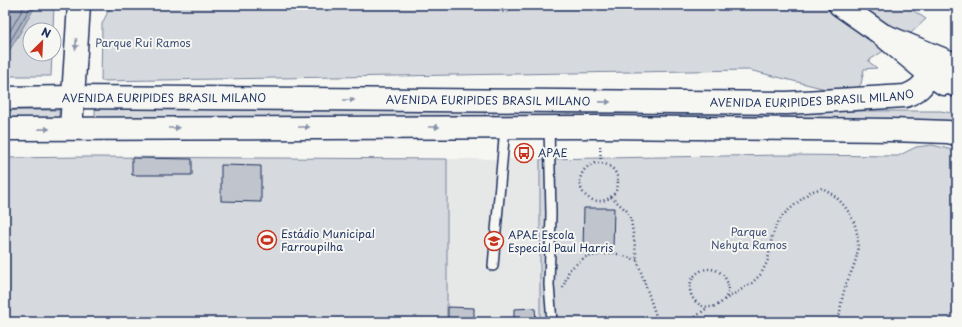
<svg xmlns="http://www.w3.org/2000/svg" width="962" height="327" font-family="'Playpen Sans',sans-serif">
<rect width="100%" height="100%" fill="#f6f6f2"/>
<filter id="ink" filterUnits="userSpaceOnUse"><feTurbulence type="fractalNoise" baseFrequency=".025" numOctaves="2"/><feDisplacementMap in="SourceGraphic" scale="8" xChannelSelector="R" yChannelSelector="G"/><feConvolveMatrix kernelMatrix="1 2 1 2 8 2 1 2 1" color-interpolation-filters="sRGB"/></filter>
<g filter="url(#ink)">
<!-- built -->
<rect fill="#e6e7e7" x="447" y="159" width="93" height="163"/>
<!-- green -->
<g fill="#d6d9dd" stroke="#78849e">
<polygon points="5,5 54,5 53,30 30,30 30,54 52,54 51,76 5,76"/>
<polygon points="111,5 905,5 926,19 911,33 868,61 877,68 864,69 861,84 850,95 749,70 101,81 102,24"/>
<polygon points="95,108 485,110 485,120 95,118"/>
<rect x="5" y="110" width="54" height="10"/>
<polygon points="493,110 920,111 941,111 957,114 957,124 921,120 493,120"/>
<polygon points="932,145 957,151 957,322 540,322 540,159 784,155 898,156 916,147"/>
<polygon points="86,157 447,159 447,322 5,322 5,158"/>
</g>
<!-- water -->
<polygon fill="#abb2c0" stroke="#717e99" points="5,5 31,5 35,7 5,58"/>
<g fill="none" stroke-linecap="round" stroke-linejoin="round">
<!-- shore -->
<g stroke="#556385" stroke-width="1">
<polyline points="5,40 25,5"/>
<polyline points="5,50 30,8 30,5"/>
</g>
</g>
<!-- building -->
<g fill="#c0c4cd" stroke="#1b2f5e">
<polygon points="132,158 192,159 192,175 132,175"/>
<polygon points="221,165 261,166 261,202 221,201"/>
<polygon points="584,208 614,208 613,248 583,248"/>
<polygon points="448,307 474,308 474,322 448,322"/>
<polygon points="535,308 536,322 514,322 514,309"/>
</g>
<g fill="none" stroke-linecap="round" stroke-linejoin="round">
<defs>
<g id="service">
<polyline points="549,126 551,214 549,285 552,322"/>
<polyline points="493,266 505,127"/>
</g>
<g id="tertiary">
<polyline points="886,36 957,65"/>
<path id="s1" d="M72,97L787,103L905,96C918,91 923,87 929,74L944,84"/>
</g>
<g id="secondary">
<polyline points="840,5 880,33 929,74 957,86"/>
<polyline points="5,98 72,97"/>
<polyline points="71,128 79,5"/>
<polyline points="5,129 600,127 891,130 948,132 957,134"/>
</g>
</defs>
<!-- service casing -->
<use href="#service" stroke="#1b2f5e" stroke-width="12"/>
<!-- tertiary casing -->
<use href="#tertiary" stroke="#1b2f5e" stroke-width="25"/>
<!-- secondary casing -->
<use href="#secondary" stroke="#1b2f5e" stroke-width="25"/>
<!-- path -->
<g stroke="#1b2f5e" stroke-width="2.5" stroke-dasharray="1 3" stroke-linecap="butt">
<polyline points="488,5 497,10 508,13 511,5"/>
<polyline points="600,146 601,163"/>
<circle cx="599" cy="182" r="19"/>
<polyline points="611,197 627,211 631,220 637,260 658,322"/>
<circle cx="709" cy="288" r="19"/>
<polyline points="563,288 569,270 585,257 614,253 637,260"/>
<path d="M724,300L752,283L761,274L768,260L772,237L776,226L783,215L810,192L822,188C846,200 862,226 857,254C855,267 847,279 844,291C841,301 840,312 839,322"/>
<polyline points="689,322 707,308"/>
</g>
<!-- service -->
<use href="#service" stroke="#f6f6f2" stroke-width="9"/>
<!-- tertiary -->
<use href="#tertiary" stroke="#f6f6f2" stroke-width="22"/>
<!-- secondary -->
<use href="#secondary" stroke="#f6f6f2" stroke-width="22"/>
</g>
<!-- one-way arrows -->
<defs><path id="oneway-solid" d="M-6-.8H1V-3.2L6.5 0L1 3.2V.8H-6Z"/></defs>
<g fill="#8892a8">
<use href="#oneway-solid" transform="translate(76 44) rotate(94)"/>
<use href="#oneway-solid" transform="translate(349 100)"/>
<use href="#oneway-solid" transform="translate(605 102) rotate(1)"/>
<use href="#oneway-solid" transform="translate(304 127)"/>
<use href="#oneway-solid" transform="translate(434 127)"/>
<use href="#oneway-solid" transform="translate(174 128)"/>
<use href="#oneway-solid" transform="translate(44 129) rotate(-1)"/>
</g>
</g>
<!-- icons -->
<defs>
<symbol id="bus-ring" viewBox="-11 -11 22 22"><circle r="9.5" fill="#f6f6f2" stroke="#c8321e" stroke-width="1.5"/><path d="M-5-6H5V4H4V6H2V4H-2V6H-4V4H-5ZM-3.5-4V0h7V-4ZM-3.5 1.2v1.5H-2V1.2ZM2 1.2v1.5H3.5V1.2Z" fill="#c8321e"/></symbol>
<symbol id="stadium-ring" viewBox="-11 -11 22 22"><circle r="9.5" fill="#f6f6f2" stroke="#c8321e" stroke-width="1.5"/><path d="M0-5a6.5 5 0 1 0 0 10a6.5 5 0 1 0 0-10ZM-3.5-1.8h7v3.6h-7Z" fill="#c8321e"/></symbol>
<symbol id="school-ring" viewBox="-11 -11 22 22"><circle r="9.5" fill="#f6f6f2" stroke="#c8321e" stroke-width="1.5"/><path d="M0-5L7-2L0 1L-7-2ZM-4 1L0 2.5L4 1V4Q0 6-4 4Z" fill="#c8321e"/></symbol>
</defs>
<g fill-rule="evenodd">
<use href="#bus-ring" x="513" y="142" width="22" height="22"/>
<use href="#stadium-ring" x="256" y="229" width="22" height="22"/>
<use href="#school-ring" x="483" y="230" width="22" height="22"/>
</g>
<g text-anchor="middle" stroke-width="4" stroke-linejoin="round" paint-order="stroke">
<!-- park labels -->
<g font-size="11" fill="#405177" stroke="#f6f6f2">
<text x="143" y="47">Parque Rui Ramos</text>
<text x="749" y="236">Parque<tspan x="749" dy="13">Nehyta Ramos</tspan></text>
</g>
<!-- street labels -->
<g font-size="11" fill="#1b2f5e" stroke="#f6f6f2">
<text dy="4" stroke="none"><textPath href="#s1" startOffset="740">AVENIDA EURIPIDES BRASIL MILANO</textPath></text>
<text x="164" y="102">AVENIDA EURIPIDES BRASIL MILANO</text>
<text dy="4" stroke="none"><textPath href="#s1" startOffset="416">AVENIDA EURIPIDES BRASIL MILANO</textPath></text>
</g>
<!-- poi labels -->
<g font-size="11" fill="#1b2f5e" stroke="#f6f6f2" text-anchor="start">
<text x="538" y="157">APAE</text>
<text x="281" y="238">Estádio Municipal<tspan x="281" dy="13">Farroupilha</tspan></text>
<text x="508" y="239">APAE Escola<tspan x="508" dy="13">Especial Paul Harris</tspan></text>
</g>
</g>
<!-- margin -->
<rect width="962" height="327" fill="none" stroke="#f6f6f2" stroke-width="20"/>
<rect x="10" y="10" width="942" height="307" fill="none" stroke="#1b2f5e" stroke-width="1.5" filter="url(#ink)"/>
<!-- north arrow -->
<g transform="translate(42 42) rotate(24)"><circle r="19" fill="#f6f6f2" stroke="#9ea6b7"/>
<path d="M0-3L7 15L0 10L-7 15Z" fill="#c8321e"/>
<text y="-6" font-size="11" font-weight="bold" text-anchor="middle" fill="#1b2f5e">N</text>
</g>
</svg>
